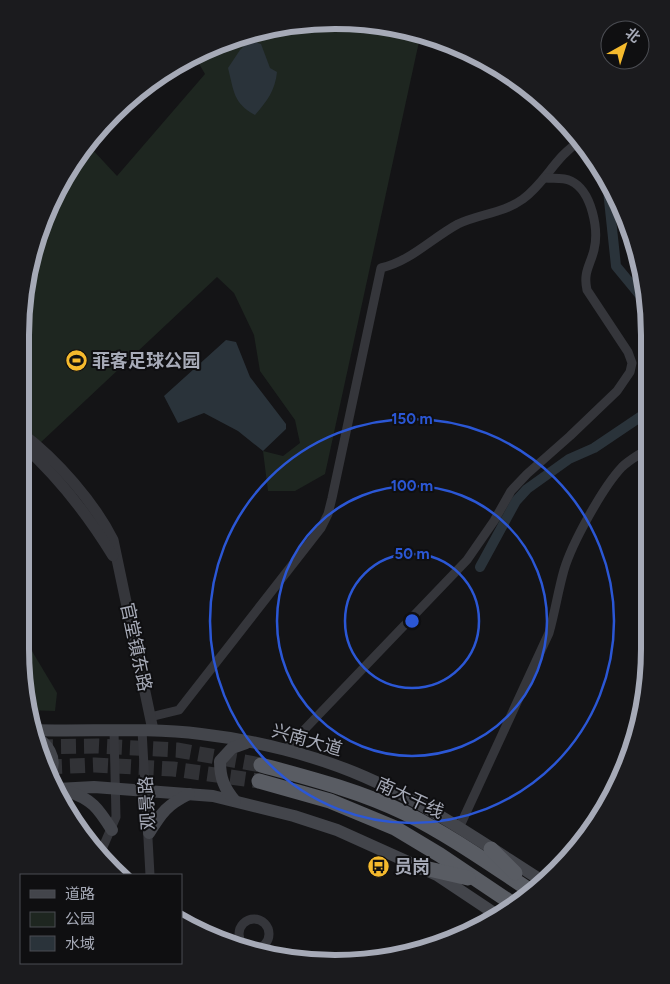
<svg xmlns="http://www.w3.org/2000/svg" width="670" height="984" font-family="Figtree,'Noto Sans SC',sans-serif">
<rect width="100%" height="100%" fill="#141416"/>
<!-- green -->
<g fill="#1e2620">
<polygon points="335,20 420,37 325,474 295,491 268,491 263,451 283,456 300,443 295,420 260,371 254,335 234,293 217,277 39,444 23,432 26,274 62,178 91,148 117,176 205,74 195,57 215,44"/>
<polygon points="20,631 57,693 55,711 28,710 20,649"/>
</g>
<!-- water -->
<g fill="#2a333a">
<path d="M250,40L261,44L270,68L277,72C275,91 267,101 255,115C233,103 234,91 228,68L240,50Z"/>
<polygon points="226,340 236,342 250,377 286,424 286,429 263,451 238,431 204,413 178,423 164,396"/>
</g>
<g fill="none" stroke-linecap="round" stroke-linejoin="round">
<!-- canal -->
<g stroke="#2a333a" stroke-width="10">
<polyline points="607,181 616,266 644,300"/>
<polyline points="480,567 516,501 527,489 569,459 594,448 646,413"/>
</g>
<!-- trunk-tunnel -->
<g stroke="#313236" stroke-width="15" stroke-dasharray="15 8" stroke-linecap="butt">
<polyline points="38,747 97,746 177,750 261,765"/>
<polyline points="47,767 95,765 173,769 259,781"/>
</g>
<!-- minor -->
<g stroke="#35363b" stroke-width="9">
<path d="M150,717L179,710L321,528L328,514L332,498L381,268C411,261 432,238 458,224C479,214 504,213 523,199C545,183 556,156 579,142"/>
<polyline points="142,730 150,875"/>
<path d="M283,750L304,730L467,560L494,521L511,491L527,474L570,436L617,391L630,372L632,363L628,352L587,290C583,272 590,266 594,250C599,230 592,191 571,181C563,177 553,179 545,178"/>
<path d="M459,828L549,633C555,612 558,591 564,570C572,543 603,487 622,467C629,460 639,455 647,449"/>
<polyline points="102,857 103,847 116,817 114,730"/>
<circle cx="254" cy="934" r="15"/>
</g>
<!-- tertiary -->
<g stroke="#35363b" stroke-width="11">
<path d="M23,434C57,460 94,502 113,540L153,730"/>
<path d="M23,445C59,478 88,515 113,556"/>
</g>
<!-- secondary -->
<g stroke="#43454b" stroke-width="12">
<path d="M31,730C87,732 144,727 201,734C254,740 315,755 365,777C426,803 487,846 544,882"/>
<path d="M33,736C47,742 58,758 50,774"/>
<polyline points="57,789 94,787 213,796 294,816 337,830 437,875 497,915"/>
<path d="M67,791C92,799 98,808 112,830"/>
<path d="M235,801C224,788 220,778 220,761L232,748L246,743"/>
<path d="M149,833C162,812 167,805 189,794"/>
</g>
<!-- trunk -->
<g stroke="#595c63" stroke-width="15">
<path d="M261,765C309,778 360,791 405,813C449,835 490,864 531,891"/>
<polyline points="259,781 330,801 395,828 440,855 513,904"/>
<polyline points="491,849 515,873"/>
<polyline points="416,866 468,878"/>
</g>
</g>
<!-- distance rings -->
<g fill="none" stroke="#2b57d5" stroke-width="2.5">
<circle cx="412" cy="621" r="67"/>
<circle cx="412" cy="621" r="135"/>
<circle cx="412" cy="621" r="202"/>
</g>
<!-- icons -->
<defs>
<symbol id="stadium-disc" viewBox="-11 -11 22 22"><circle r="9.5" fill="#f5ba2d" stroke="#0f0f11"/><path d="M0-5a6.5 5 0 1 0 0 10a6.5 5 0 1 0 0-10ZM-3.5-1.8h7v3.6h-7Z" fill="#111"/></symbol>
<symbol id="bus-disc" viewBox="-11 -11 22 22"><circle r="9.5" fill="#f5ba2d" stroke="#0f0f11"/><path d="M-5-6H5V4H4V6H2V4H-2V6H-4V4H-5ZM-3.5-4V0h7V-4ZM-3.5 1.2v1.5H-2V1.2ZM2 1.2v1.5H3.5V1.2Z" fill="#111"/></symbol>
</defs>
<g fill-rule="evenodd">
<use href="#stadium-disc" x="64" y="348" width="25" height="25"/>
<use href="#bus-disc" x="366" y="854" width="25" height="25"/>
</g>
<g text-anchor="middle" stroke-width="4" stroke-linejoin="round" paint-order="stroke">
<!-- poi labels -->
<g font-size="18" font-weight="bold" fill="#a6aab7" stroke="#0f0f11" text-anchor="start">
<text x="92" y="367">菲客足球公园</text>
<text x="394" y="873">员岗</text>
</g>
<!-- street labels -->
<g font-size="18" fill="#a6aab7" stroke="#0f0f11">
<text transform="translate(136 647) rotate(78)" y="6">官堂镇东路</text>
<text transform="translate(307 740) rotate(16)" y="6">兴南大道</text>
<text transform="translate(410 798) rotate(25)" y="6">南大干线</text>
<text transform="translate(147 803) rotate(-93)" y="6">观景路</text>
</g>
</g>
<!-- crop -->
<path d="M0 0H670V984H0ZM335 29H335A306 306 0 0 1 641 335V649A306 306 0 0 1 335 955H335A306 306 0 0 1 29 649V335A306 306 0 0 1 335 29Z" fill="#1b1b1e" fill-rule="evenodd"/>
<path fill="none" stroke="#a6aab7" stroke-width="6" d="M335 29H335A306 306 0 0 1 641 335V649A306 306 0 0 1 335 955H335A306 306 0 0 1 29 649V335A306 306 0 0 1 335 29Z"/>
<circle cx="412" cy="621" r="8" fill="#2b57d5" stroke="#0f0f11" stroke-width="2.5"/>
<g font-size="15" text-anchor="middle" font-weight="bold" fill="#2b57d5" stroke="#0f0f11" stroke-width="4" stroke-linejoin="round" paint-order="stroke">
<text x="412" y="424">150 m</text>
<text x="412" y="491">100 m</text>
<text x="412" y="559">50 m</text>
</g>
<!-- legend -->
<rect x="20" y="874" width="162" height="90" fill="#0f0f11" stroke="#4b4d53"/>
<rect x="30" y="890" width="25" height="8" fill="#43454b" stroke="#4b4d53"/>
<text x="65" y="899" font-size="15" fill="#a6aab7">道路</text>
<rect x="30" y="912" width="25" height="15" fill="#1e2620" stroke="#4b4d53"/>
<text x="65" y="924" font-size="15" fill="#a6aab7">公园</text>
<rect x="30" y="936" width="25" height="15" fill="#2a333a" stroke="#4b4d53"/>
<text x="65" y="949" font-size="15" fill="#a6aab7">水域</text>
<!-- north arrow -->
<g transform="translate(625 45) rotate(39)"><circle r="24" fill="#0f0f11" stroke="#4b4d53"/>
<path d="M0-4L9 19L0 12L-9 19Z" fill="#f5ba2d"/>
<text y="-8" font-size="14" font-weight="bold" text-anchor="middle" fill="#a6aab7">北</text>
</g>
</svg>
